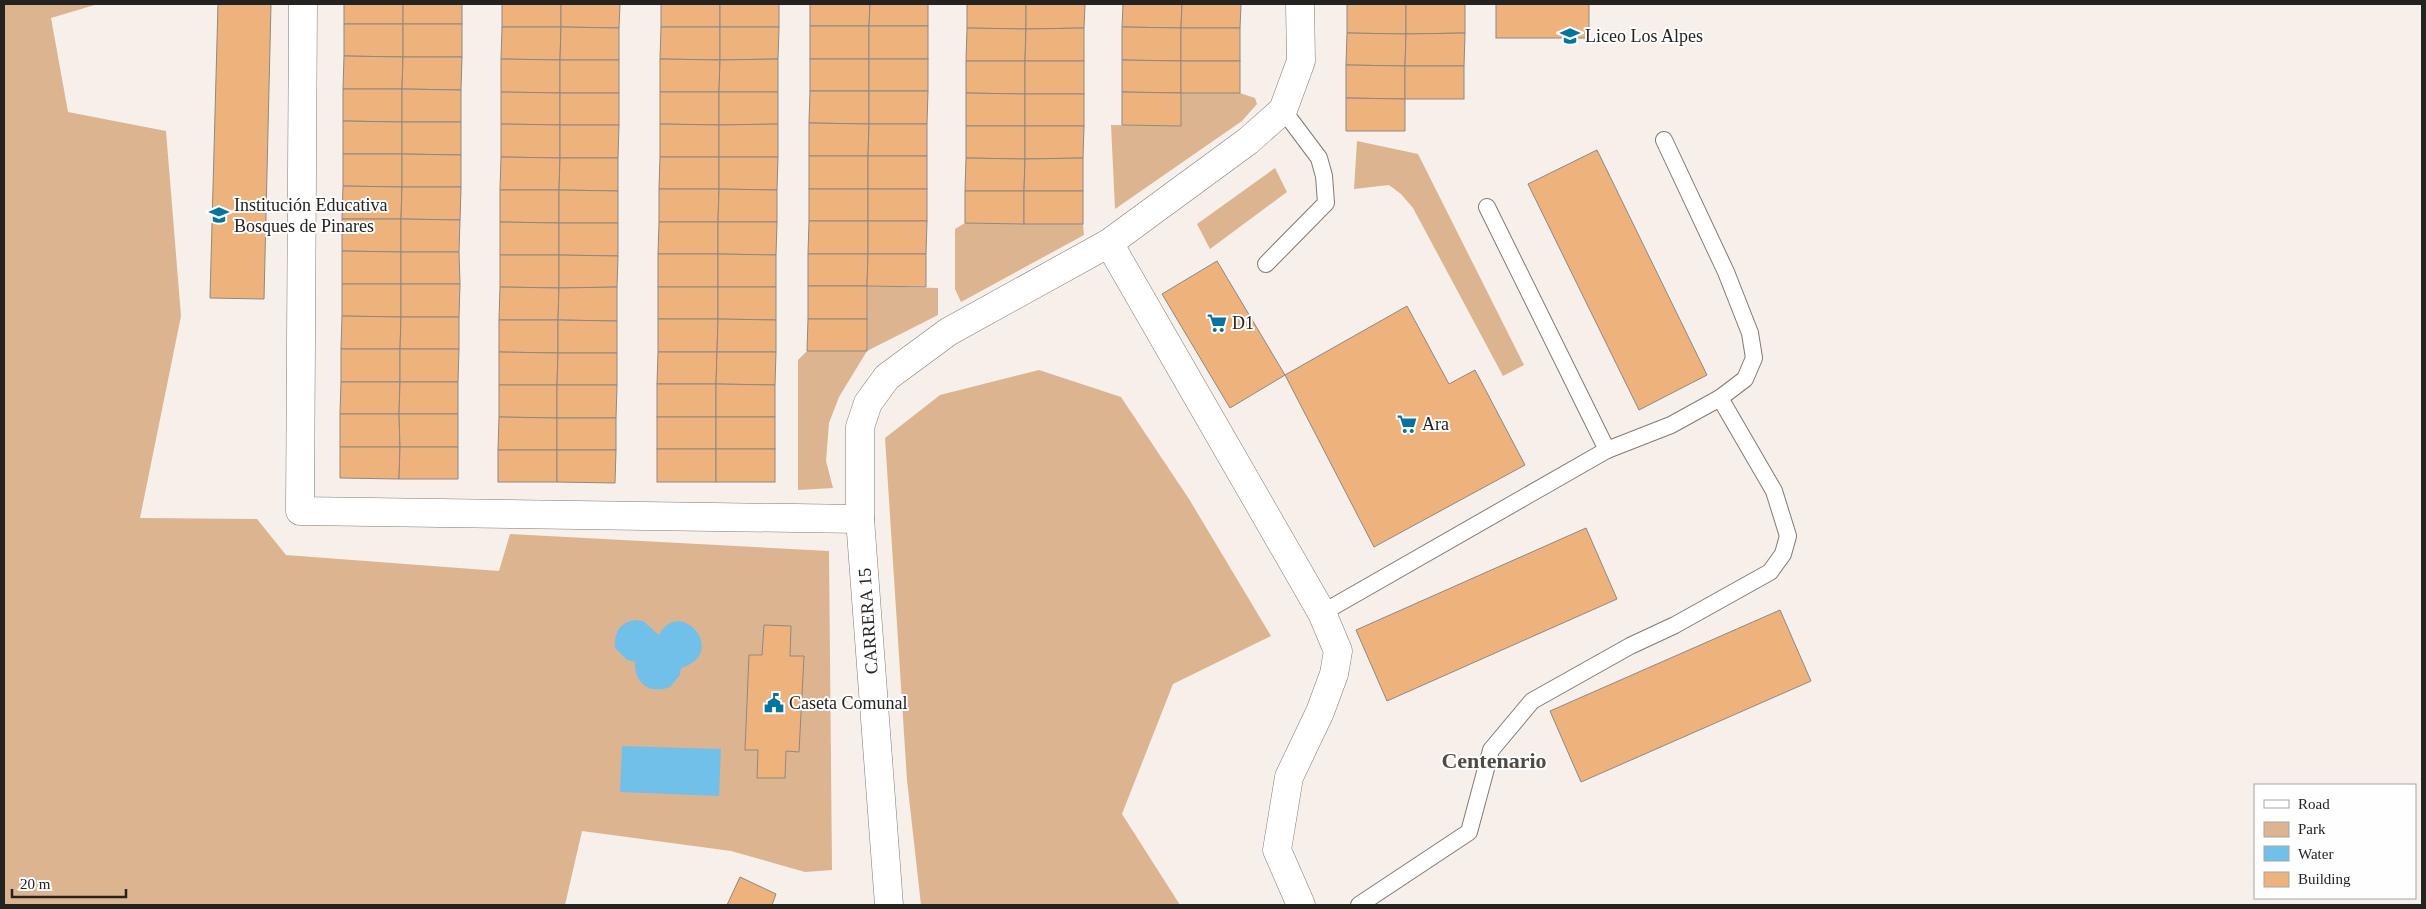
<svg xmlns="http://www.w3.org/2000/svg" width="2426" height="909" font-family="Georgia,serif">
<rect width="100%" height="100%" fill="#f7efe9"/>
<!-- green -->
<g fill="#ddb490">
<polygon points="4,4 98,4 51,18 68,112 166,131 181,316 140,518 257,519 286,555 499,571 510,534 829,551 832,870 805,872 731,851 582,831 565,905 4,905"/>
<polygon points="1181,93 1240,93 1255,98 1257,104 1242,121 1115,209 1111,125 1180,126"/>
<polygon points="1357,141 1418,154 1524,365 1503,376 1413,208 1401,194 1389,185 1354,189"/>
<polygon points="1275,168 1287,192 1210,249 1197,224"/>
<polygon points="965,223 1083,224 1084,235 961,302 955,289 955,229"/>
<polygon points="867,286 938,288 938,315 867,351 839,397 829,423 826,461 833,488 798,490 798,360 807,351 866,351"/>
<polygon points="1039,370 1121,397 1189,499 1271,636 1173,684 1122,814 1180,905 921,905 907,780 885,438 940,395"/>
</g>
<!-- water -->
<g fill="#71c0ea">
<path d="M636,620L643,621L659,635C680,595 730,654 681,668L680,675L670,687C650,695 634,683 635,662L627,660L615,648C614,632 620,622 636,620Z"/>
<polygon points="622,746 721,749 719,796 620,792"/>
</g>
<!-- building -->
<g fill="#eeb37d" stroke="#8f8882">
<polygon points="218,4 271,4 264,299 210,298"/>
<rect x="344" y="4" width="59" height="20"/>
<rect x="403" y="4" width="59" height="20"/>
<rect x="502" y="4" width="59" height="23"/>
<polygon points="561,4 620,4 619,28 561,27"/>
<rect x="661" y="4" width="59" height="23"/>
<rect x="720" y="4" width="59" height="23"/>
<polygon points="810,4 870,4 869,26 810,26"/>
<polygon points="870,4 928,4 928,26 869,26"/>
<polygon points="967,4 1026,4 1026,29 967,28"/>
<polygon points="1026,4 1085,4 1084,28 1026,29"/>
<polygon points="1123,4 1182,4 1181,28 1122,27"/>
<polygon points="1182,4 1241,4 1240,28 1181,28"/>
<polygon points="1347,4 1406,4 1406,34 1347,33"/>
<polygon points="1406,4 1465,4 1465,33 1406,34"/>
<rect x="1496" y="4" width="93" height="34"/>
<polygon points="344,24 403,24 403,57 344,56"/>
<rect x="403" y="24" width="59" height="33"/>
<rect x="810" y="26" width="59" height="33"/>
<rect x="869" y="26" width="59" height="33"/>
<polygon points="502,27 561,27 560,60 501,59"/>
<polygon points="561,27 619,28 619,60 560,60"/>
<polygon points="661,27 720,27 720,60 660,59"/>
<polygon points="720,27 779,27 778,59 720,60"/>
<polygon points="1122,27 1181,28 1181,61 1122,60"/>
<polygon points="967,28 1026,29 1025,61 966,61"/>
<polygon points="1084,28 1084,61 1025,61 1026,29"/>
<rect x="1181" y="28" width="59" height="33"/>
<polygon points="1347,33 1406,34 1405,66 1346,65"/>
<polygon points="1465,33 1464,66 1405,66 1406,34"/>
<polygon points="344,56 403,57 402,89 343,89"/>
<polygon points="403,57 462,57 461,90 402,89"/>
<polygon points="501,59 560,60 560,93 501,92"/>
<polygon points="660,59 720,60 719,92 660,92"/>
<polygon points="778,59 778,92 719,92 720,60"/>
<rect x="810" y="59" width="59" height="32"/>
<rect x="869" y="59" width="59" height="32"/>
<rect x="560" y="60" width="59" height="33"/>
<polygon points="1122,60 1181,61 1181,93 1122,92"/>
<polygon points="966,61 1025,61 1025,94 966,93"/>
<rect x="1025" y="61" width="59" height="33"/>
<rect x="1181" y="61" width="59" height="32"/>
<polygon points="1346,65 1405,66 1405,99 1346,98"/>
<rect x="1405" y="66" width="59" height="33"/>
<polygon points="343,89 402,89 402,122 343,121"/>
<polygon points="402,89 461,90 461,122 402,122"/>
<polygon points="810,91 869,91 869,124 809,123"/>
<polygon points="869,91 928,91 927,124 869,124"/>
<polygon points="501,92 560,93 560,125 501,124"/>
<polygon points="660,92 719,92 719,125 660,124"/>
<polygon points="719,92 778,92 778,124 719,125"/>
<polygon points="1122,92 1181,93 1181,126 1122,125"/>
<rect x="560" y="93" width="59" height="32"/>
<polygon points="966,93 1025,94 1025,126 966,126"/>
<rect x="1025" y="94" width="59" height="32"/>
<polygon points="1346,98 1405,99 1405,131 1346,131"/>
<polygon points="343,121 402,122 402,154 343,154"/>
<polygon points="402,122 461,122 461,155 402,154"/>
<polygon points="809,123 869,124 868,156 809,156"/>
<polygon points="501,124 560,125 560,158 501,157"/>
<polygon points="660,124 719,125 719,157 660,157"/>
<polygon points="778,124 778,157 719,157 719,125"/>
<polygon points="869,124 927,124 927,156 868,156"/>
<polygon points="560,125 619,125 618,158 560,158"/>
<polygon points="966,126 1025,126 1025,159 966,158"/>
<polygon points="1025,126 1084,126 1083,158 1025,159"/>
<polygon points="1597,150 1707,375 1639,410 1528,184"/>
<polygon points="343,154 402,154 402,187 343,186"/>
<polygon points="402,154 461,155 461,187 402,187"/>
<rect x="809" y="156" width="59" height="33"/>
<rect x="868" y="156" width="59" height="33"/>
<polygon points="501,157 560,158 559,190 500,190"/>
<polygon points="660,157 719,157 719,189 659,189"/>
<polygon points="719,157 778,157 777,190 719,189"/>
<polygon points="560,158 618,158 618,191 559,190"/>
<polygon points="966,158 1025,159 1024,191 965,191"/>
<polygon points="1083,158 1083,191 1024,191 1025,159"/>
<polygon points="343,186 402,187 401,219 342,219"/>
<polygon points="402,187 461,187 460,220 401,219"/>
<polygon points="659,189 719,189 718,222 659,222"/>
<polygon points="719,189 777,190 777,222 718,222"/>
<rect x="809" y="189" width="59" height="32"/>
<rect x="868" y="189" width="59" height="32"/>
<polygon points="500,190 559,190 559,223 500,222"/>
<polygon points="559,190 618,191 618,223 559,223"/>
<polygon points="965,191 1024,191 1024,224 965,223"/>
<rect x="1024" y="191" width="59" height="33"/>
<polygon points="342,219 401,219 401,252 342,251"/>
<polygon points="401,219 460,220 459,252 401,252"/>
<polygon points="809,221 868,221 868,254 808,254"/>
<polygon points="868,221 927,221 926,254 868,254"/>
<polygon points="500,222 559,223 559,255 500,255"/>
<polygon points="659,222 718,222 718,254 658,254"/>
<polygon points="718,222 777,222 776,255 718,254"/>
<polygon points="559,223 618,223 618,256 559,255"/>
<polygon points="342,251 401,252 401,284 342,284"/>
<polygon points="401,252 459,252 460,284 401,284"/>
<rect x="658" y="254" width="60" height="33"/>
<polygon points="718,254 776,255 776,287 718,287"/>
<polygon points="808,254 868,254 867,286 808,286"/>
<polygon points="868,254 926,254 926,287 867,286"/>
<polygon points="500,255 559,255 559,288 500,287"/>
<polygon points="559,255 618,256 617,287 559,288"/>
<polygon points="1217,261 1285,375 1230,408 1162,294"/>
<polygon points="342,284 401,284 401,317 342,316"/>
<polygon points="401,284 460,284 459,317 401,317"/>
<rect x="808" y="286" width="59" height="33"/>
<polygon points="500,287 559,288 558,320 499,320"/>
<polygon points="617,287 617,321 558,320 559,288"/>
<rect x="658" y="287" width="60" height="32"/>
<polygon points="718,287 776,287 776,320 718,319"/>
<polygon points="1407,306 1449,384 1475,370 1525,465 1374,547 1285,375"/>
<polygon points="342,316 401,317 400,349 341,349"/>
<polygon points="401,317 459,317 459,349 400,349"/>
<polygon points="658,319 718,319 717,352 658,352"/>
<polygon points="718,319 776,320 776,352 717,352"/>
<polygon points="808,319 867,319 867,351 807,351"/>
<polygon points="499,320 558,320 558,353 499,352"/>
<polygon points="558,320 617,321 617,353 558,353"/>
<rect x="341" y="349" width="59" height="33"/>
<polygon points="400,349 459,349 458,382 400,382"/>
<polygon points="499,352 558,353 557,385 499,385"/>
<polygon points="658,352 717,352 716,384 657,384"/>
<polygon points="717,352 776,352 775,385 716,384"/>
<polygon points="558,353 617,353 617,385 557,385"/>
<polygon points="341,382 400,382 399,414 340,414"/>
<polygon points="400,382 458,382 458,414 399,414"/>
<rect x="657" y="384" width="59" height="33"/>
<polygon points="716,384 775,385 775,417 716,417"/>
<polygon points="499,385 557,385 557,418 499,417"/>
<polygon points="557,385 617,385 616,418 557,418"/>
<polygon points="340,414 399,414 400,447 340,447"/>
<polygon points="399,414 458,414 458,447 400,447"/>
<polygon points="499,417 557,418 557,450 498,450"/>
<rect x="657" y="417" width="59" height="32"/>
<rect x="716" y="417" width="59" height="32"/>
<rect x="557" y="418" width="59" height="32"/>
<polygon points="340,447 400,447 399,479 340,478"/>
<polygon points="400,447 458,447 458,479 399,479"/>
<rect x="657" y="449" width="59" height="33"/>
<rect x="716" y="449" width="59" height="33"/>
<rect x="498" y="450" width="59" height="32"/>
<polygon points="557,450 616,450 615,483 557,482"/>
<polygon points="1586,528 1617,599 1387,701 1356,630"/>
<polygon points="1780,610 1811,681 1581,782 1550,711"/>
<polygon points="764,625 791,626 790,656 804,656 799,752 786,751 785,778 757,778 758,750 745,750 749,655 762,655"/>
<polygon points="740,877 776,894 772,905 727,905"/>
</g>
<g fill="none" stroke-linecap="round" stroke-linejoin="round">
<defs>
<g id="service">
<polyline points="1266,264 1326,203 1324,176 1319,158 1283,110"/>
<polyline points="1607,450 1671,425 1720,398 1745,379 1754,358 1750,333 1726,272 1664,140"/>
<polyline points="1322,613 1607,450 1487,207"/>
<polyline points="1359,905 1469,832 1491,750 1532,701 1630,646 1675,625 1770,572 1783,554 1788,536 1774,491 1720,398"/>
</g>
<g id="minor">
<polyline points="303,4 300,511 860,519"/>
<polyline points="1109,243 1322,613 1338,651 1334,674 1320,712 1289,777 1277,850 1301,905"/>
</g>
<polyline id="tertiary" points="889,905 860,519 860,427 868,403 887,377 948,332 1109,243 1248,141 1283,110 1301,61 1300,4"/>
</defs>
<!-- service casing -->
<use href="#service" stroke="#827b75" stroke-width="18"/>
<!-- minor casing -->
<use href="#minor" stroke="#827b75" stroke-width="29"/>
<!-- tertiary casing -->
<use href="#tertiary" stroke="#827b75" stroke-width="29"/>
<!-- service -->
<use href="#service" stroke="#fff" stroke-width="16"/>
<!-- minor -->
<use href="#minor" stroke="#fff" stroke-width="28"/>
<!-- tertiary -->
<use href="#tertiary" stroke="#fff" stroke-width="28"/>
</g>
<!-- icons -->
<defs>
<symbol id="school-bare" viewBox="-9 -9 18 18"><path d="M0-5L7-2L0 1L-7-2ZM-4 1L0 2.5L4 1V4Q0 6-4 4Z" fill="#0575a0" stroke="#fefefe" stroke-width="2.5" paint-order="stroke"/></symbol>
<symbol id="university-bare" viewBox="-9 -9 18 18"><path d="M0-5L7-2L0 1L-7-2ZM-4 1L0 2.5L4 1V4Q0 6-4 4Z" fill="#0575a0" stroke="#fefefe" stroke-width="2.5" paint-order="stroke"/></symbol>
<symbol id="supermarket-bare" viewBox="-9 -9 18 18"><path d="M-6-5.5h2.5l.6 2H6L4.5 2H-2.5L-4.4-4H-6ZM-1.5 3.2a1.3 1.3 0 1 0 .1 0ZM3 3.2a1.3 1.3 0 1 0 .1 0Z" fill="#0575a0" stroke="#fefefe" stroke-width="2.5" paint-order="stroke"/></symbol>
<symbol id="civic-bare" viewBox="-9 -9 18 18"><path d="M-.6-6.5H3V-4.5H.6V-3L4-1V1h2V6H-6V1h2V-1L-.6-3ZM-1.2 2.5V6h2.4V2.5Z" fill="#0575a0" stroke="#fefefe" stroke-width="2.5" paint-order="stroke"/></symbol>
</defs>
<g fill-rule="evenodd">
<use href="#school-bare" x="1556" y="22" width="28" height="28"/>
<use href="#university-bare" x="205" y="201" width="28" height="28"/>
<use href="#supermarket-bare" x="1203" y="309" width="28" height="28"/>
<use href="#supermarket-bare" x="1393" y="410" width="28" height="28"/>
<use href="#civic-bare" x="760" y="689" width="28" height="28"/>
</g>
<g text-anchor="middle" stroke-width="4" stroke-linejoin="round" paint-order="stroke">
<!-- poi labels -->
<g font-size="18" fill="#252320" stroke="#fefefe" text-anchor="start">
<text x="1585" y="42">Liceo Los Alpes</text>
<text x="234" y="211">Institución Educativa<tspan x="234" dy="21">Bosques de Pinares</tspan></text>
<text x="1232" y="329">D1</text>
<text x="1422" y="430">Ara</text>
<text x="789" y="709">Caseta Comunal</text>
</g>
<!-- street labels -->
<g font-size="18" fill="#252320" stroke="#fefefe">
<text transform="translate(868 621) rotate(-94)" y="6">CARRERA 15</text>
</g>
<!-- district labels -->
<g font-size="22" font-weight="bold" fill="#504a45" stroke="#fefefe">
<text x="1494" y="768">Centenario</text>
</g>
</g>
<!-- border -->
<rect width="2426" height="909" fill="none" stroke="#252320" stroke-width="10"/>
<!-- legend -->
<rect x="2254" y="784" width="162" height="115" fill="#fefefe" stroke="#a7a6a5"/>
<rect x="2264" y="800" width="25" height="8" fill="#ffffff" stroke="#a7a6a5"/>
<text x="2298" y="809" font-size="15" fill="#252320">Road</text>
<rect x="2264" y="822" width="25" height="15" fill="#ddb490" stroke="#a7a6a5"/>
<text x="2298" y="834" font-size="15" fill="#252320">Park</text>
<rect x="2264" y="846" width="25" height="15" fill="#71c0ea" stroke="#a7a6a5"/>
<text x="2298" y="859" font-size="15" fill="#252320">Water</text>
<rect x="2264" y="872" width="25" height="15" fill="#eeb37d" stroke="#a7a6a5"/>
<text x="2298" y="884" font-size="15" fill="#252320">Building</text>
<!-- scale -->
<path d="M12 889v8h114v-8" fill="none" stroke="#252320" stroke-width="2.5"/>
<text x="20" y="889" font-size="15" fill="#252320" stroke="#fefefe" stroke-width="4" paint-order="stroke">20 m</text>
</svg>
